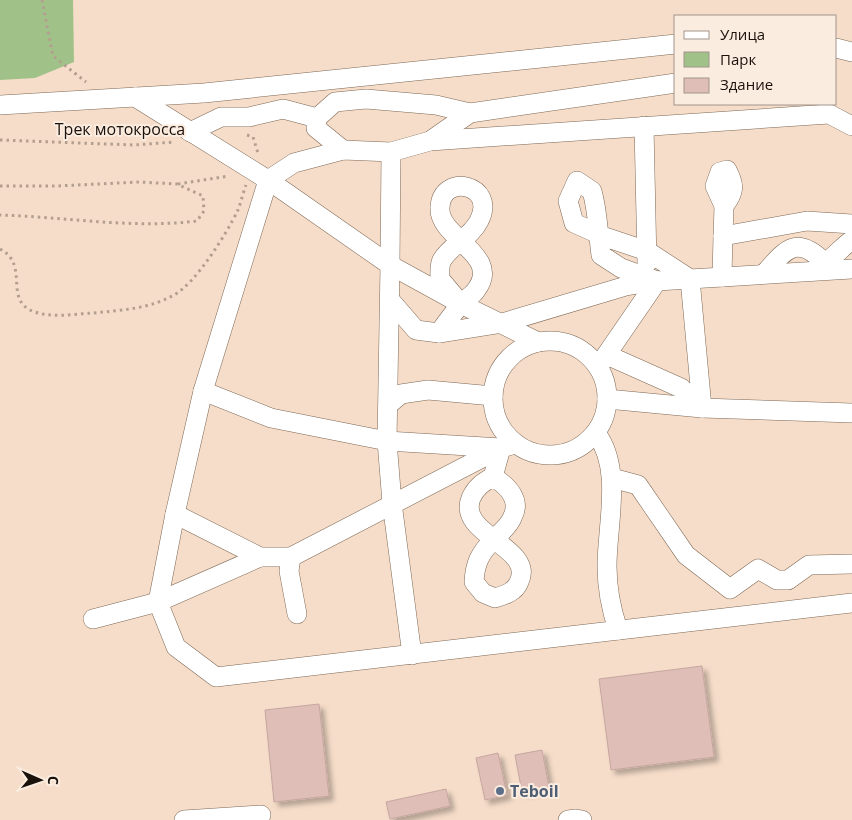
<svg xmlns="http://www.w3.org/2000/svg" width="852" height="820" font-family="'Open Sans',sans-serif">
<defs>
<filter id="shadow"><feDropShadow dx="4.5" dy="4.5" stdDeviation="2.5" flood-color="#0004"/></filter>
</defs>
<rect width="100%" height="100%" fill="#f6ddc9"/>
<!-- green -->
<polygon fill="#a0c288" points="0,0 73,0 74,62 35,78 0,80"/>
<!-- building -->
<g fill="#dfbeb7" stroke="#c6a6a0" filter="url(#shadow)">
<polygon points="702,666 714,757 611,770 599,679"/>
<polygon points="319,704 329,796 274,802 265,710"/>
<polygon points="542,750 549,787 522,792 515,755"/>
<polygon points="498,753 507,795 485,800 476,758"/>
<polygon points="446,789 450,806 390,819 386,802"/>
</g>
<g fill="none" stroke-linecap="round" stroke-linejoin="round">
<defs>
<g id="minor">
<polyline points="836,48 852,52"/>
<polyline points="135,97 268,180 390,265 461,304 538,342"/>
<polyline points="0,105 204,93 676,44"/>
<polyline points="644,126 647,263"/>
<polyline points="852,126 829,114 430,141 391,152 343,150 294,163 268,180 203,391 175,514 158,602 176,647 216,677 852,603"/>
<polyline points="190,132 221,117 249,117 283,109 317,118"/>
<polyline points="430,141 470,113 676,83"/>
<polyline points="343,150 316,128 317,118 335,102 366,99 436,105 470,113"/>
<polyline points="391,152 390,265 387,441 392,503 412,655"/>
<path d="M724,206C735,192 735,185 727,170L720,172L715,186L724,206L723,236L807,221L852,224"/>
<path d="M764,274C786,249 797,234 825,263C835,256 842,247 852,240"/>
<polyline points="722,277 723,236"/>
<polyline points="390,300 416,330 439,333 502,323 626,286 656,281"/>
<path d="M439,333C446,323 454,312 462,303C467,298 473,295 476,290C503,255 438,238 440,208C441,172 498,184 479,221C471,237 451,245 442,260C439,265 440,273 440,279L456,298"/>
<circle cx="550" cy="398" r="57"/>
<path d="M607,355L681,388L702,408L690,279L647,251L605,237L574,223L568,201L577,181L592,191C598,212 598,233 601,255L621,268L657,281"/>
<polyline points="600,364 657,281 852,269"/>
<polyline points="203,391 271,418 387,441 501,448 493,477"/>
<polyline points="607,399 702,408 852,413"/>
<polyline points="388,405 401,394 428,390 493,396"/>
<path d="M596,433C623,469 607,524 607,566C607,589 611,609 618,630"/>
<polyline points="612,478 638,485 686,555 730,589 758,569 777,580 788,580 809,565 852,564"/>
<polyline points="175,514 260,557 291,557 501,448 515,444"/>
<path d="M494,539C500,533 509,526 512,518C522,500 508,486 493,477C483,482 476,487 471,498C456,535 536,547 519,582C515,592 505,595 495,598L483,593L474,582C475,563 480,553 494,539"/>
<polyline points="291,557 289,571 297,614"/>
<polyline points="93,619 158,602 260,557"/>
<polyline points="184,820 261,815"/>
<polyline points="568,820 576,819 582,820"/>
</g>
</defs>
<!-- minor casing -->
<use href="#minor" stroke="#7d6855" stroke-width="20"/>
<!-- path -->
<g stroke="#b39f8f" stroke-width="3" stroke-dasharray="2.5 4" stroke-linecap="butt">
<polyline points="42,0 53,56 86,82"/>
<polyline points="247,135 253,137 258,153"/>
<polyline points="0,140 134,145 174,142"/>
<polyline points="178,184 229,176"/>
<path d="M0,186H57L139,182L177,184L203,196L204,211L197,221C133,229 65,217 0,215"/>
<path d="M0,249C29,264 5,297 30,310C49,319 72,314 93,313C122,310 149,309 174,295C196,283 227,233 238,210C241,202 243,193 246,185"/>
</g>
<!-- minor -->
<use href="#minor" stroke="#fff" stroke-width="19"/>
</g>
<!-- markers -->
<circle fill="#5c6f8a" stroke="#fbece0" stroke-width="2" cx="500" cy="791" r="5"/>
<g text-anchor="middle" stroke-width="4" stroke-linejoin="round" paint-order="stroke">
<!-- street labels -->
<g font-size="16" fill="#1a110a" stroke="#fbece0">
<text x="120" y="135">Трек мотокросса</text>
</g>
<!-- service labels -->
<g font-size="16" font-weight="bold" fill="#4e5e75" stroke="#fbece0" text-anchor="start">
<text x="510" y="797">Teboil</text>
</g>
</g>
<!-- legend -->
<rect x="674" y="15" width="162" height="90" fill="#fbece0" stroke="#a1948a"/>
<rect x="684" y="31" width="25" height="8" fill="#ffffff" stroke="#a1948a"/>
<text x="720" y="40" font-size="15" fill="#1a110a">Улица</text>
<rect x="684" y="52" width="25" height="15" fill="#a0c288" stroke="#a1948a"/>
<text x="720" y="65" font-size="15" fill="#1a110a">Парк</text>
<rect x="684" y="78" width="25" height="15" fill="#dfbeb7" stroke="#a1948a"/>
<text x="720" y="90" font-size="15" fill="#1a110a">Здание</text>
<!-- north arrow -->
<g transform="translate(40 780) rotate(92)" stroke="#fbece0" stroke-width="4" paint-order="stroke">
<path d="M0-4L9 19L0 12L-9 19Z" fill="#1a110a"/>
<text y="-8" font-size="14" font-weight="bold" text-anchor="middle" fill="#1a110a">С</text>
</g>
</svg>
